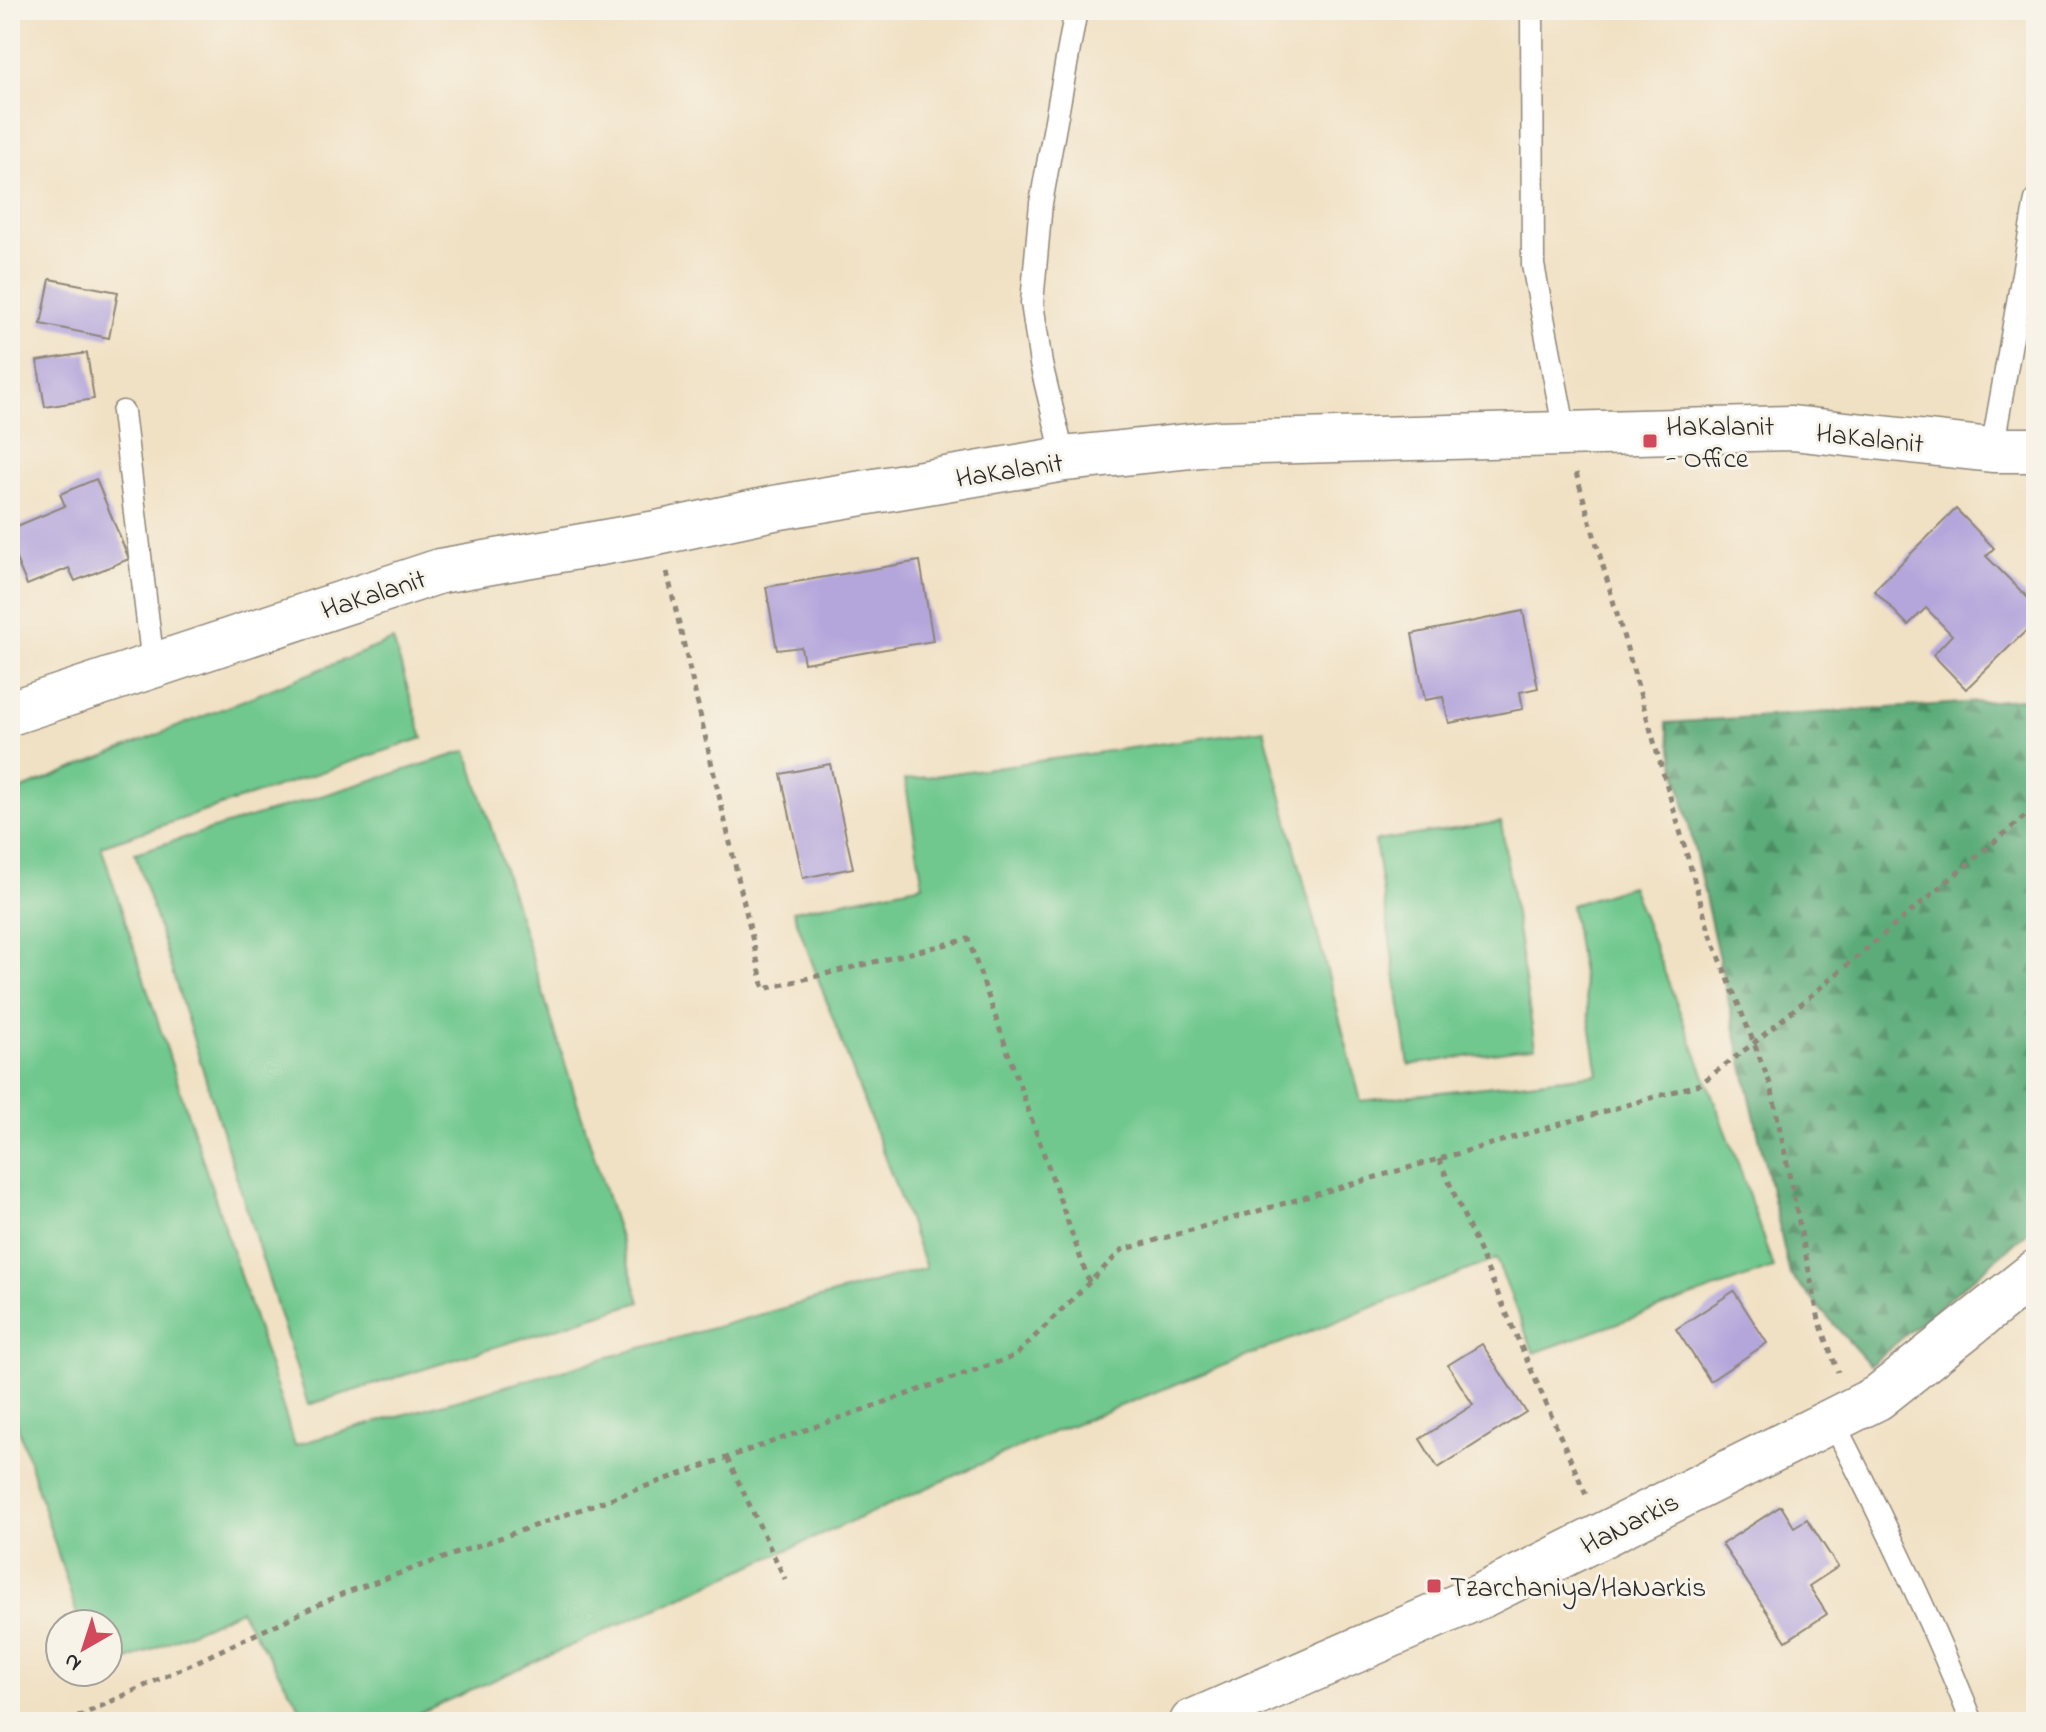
<svg xmlns="http://www.w3.org/2000/svg" width="2046" height="1732" font-family="'Indie Flower',sans-serif">
<defs>
<pattern id="forest-firs" width="22" height="20" patternUnits="userSpaceOnUse" patternTransform="scale(2)"><rect width="22" height="20" fill="#5cac79"/><path d="M5 1l3.5 6h-7zM16 11l3.5 6h-7z" fill="#4c8c63"/></pattern>
</defs>
<rect width="100%" height="100%" fill="#f7f3e8"/>
<filter id="ink" filterUnits="userSpaceOnUse"><feTurbulence type="fractalNoise" baseFrequency=".0125" numOctaves="2"/><feDisplacementMap in="SourceGraphic" scale="16" xChannelSelector="R" yChannelSelector="G"/><feConvolveMatrix kernelMatrix="1 2 1 2 8 2 1 2 1" color-interpolation-filters="sRGB"/></filter>
<filter id="wash" filterUnits="userSpaceOnUse"><feTurbulence type="fractalNoise" baseFrequency=".006" numOctaves="4" result="noise"/><feDisplacementMap in="SourceGraphic" scale="32" xChannelSelector="R" yChannelSelector="G"/><feGaussianBlur stdDeviation="1.8" result="paint"/><feColorMatrix in="noise" values="0 0 0 0 0 0 0 0 0 0 0 0 0 0 0 0 0 1.4 0 .05"/><feComposite in="paint" operator="in"/></filter>
<g filter="url(#wash)">
<rect width="100%" height="100%" fill="#f1e1c4"/>
<!-- forest -->
<polygon fill="url(#forest-firs)" stroke="#446c52" stroke-width="2" points="2036,698 2036,1225 1870,1365 1790,1275 1666,723"/>
<!-- park -->
<g fill="#70c88e" stroke="#4e7a5c" stroke-width="2">
<polygon points="393,640 423,738 101,846 295,1445 926,1268 793,911 923,885 905,780 1264,729 1361,1101 1598,1074 1571,905 1631,886 1735,1154 1773,1268 1534,1353 1496,1259 1051,1433 399,1722 309,1722 240,1610 108,1669 108,1624 80,1624 10,1401 10,794"/>
<polygon points="467,751 640,1302 308,1405 135,853"/>
<polygon points="1501,822 1535,1047 1409,1065 1375,841"/>
</g>
<g id="blocks">
<!-- building -->
<g fill="#b4a6db">
<polygon points="50,279 118,292 109,338 41,324"/>
<polygon points="87,353 94,399 45,407 37,361"/>
<polygon points="96,479 129,559 75,581 69,568 27,585 10,545 10,529 65,506 60,494"/>
<polygon points="1956,509 1994,548 1986,556 2036,606 2036,621 1966,689 1933,655 1952,635 1926,608 1908,625 1874,590"/>
<polygon points="920,561 933,641 804,663 801,647 777,650 766,587"/>
<polygon points="1523,611 1538,688 1520,692 1523,709 1449,723 1443,697 1425,700 1412,634"/>
<polygon points="830,764 853,868 803,878 781,774"/>
<polygon points="1734,1291 1767,1343 1710,1381 1676,1329"/>
<polygon points="1482,1344 1526,1412 1438,1468 1420,1439 1473,1405 1448,1365"/>
<polygon points="1781,1506 1794,1527 1807,1519 1838,1567 1809,1586 1827,1614 1786,1641 1722,1544"/>
</g>
</g>
</g>
<g filter="url(#ink)">
<use href="#blocks" fill-opacity="0" stroke="#8e8678" stroke-width="2"/>
<g fill="none" stroke-linecap="round" stroke-linejoin="round">
<defs>
<g id="service">
<polyline points="1532,10 1533,265 1565,433"/>
<polyline points="123,412 153,665"/>
<polyline points="1992,450 2036,200"/>
<polyline points="1064,459 1041,364 1032,303 1041,203 1076,10"/>
<path d="M1832,1420C1883,1519 1931,1618 1972,1722"/>
</g>
<polyline id="minor" points="10,713 440,571 657,533 774,508 1064,459 1219,443 1792,428 1992,450 2036,450"/>
<polyline id="tertiary" points="1192,1722 1483,1595 1877,1398 2036,1272"/>
</defs>
<!-- service casing -->
<use href="#service" stroke="#8e8678" stroke-width="25"/>
<!-- minor casing -->
<use href="#minor" stroke="#8e8678" stroke-width="47"/>
<!-- tertiary casing -->
<use href="#tertiary" stroke="#8e8678" stroke-width="47"/>
<!-- path -->
<g stroke="#8e8678" stroke-width="5" stroke-dasharray="6 6" stroke-linecap="butt">
<polyline points="1576,473 1709,931 1771,1086 1819,1320 1838,1372"/>
<polyline points="667,572 764,989 968,939 1089,1282"/>
<polyline points="1439,1159 1586,1495"/>
<polyline points="727,1458 785,1579"/>
<polyline points="67,1722 344,1593 1015,1356 1122,1250 1700,1084 1754,1043 2036,807"/>
</g>
<!-- service -->
<use href="#service" stroke="#fff" stroke-width="22"/>
<!-- minor -->
<use href="#minor" stroke="#fff" stroke-width="44"/>
<!-- tertiary -->
<use href="#tertiary" stroke="#fff" stroke-width="44"/>
</g>
</g>
<!-- markers -->
<g fill="#d1495b" stroke="#f7f3e8" stroke-width="3">
<rect x="1642" y="433" width="16" height="16" rx="4"/>
<rect x="1426" y="1578" width="16" height="16" rx="4"/>
</g>
<g text-anchor="middle" stroke-width="6" stroke-linejoin="round" paint-order="stroke">
<!-- poi labels -->
<g font-size="28" fill="#2b2b2b" stroke="#f7f3e8" text-anchor="start">
<text x="1666" y="435">HaKalanit<tspan x="1666" dy="32">- Office</tspan></text>
<text x="1450" y="1596">Tzarchaniya/HaNarkis</text>
</g>
<!-- street labels -->
<g font-size="28" fill="#2b2b2b" stroke="#f7f3e8">
<text transform="translate(1870 437) rotate(6)" y="10">HaKalanit</text>
<text transform="translate(1009 469) rotate(-9)" y="10">HaKalanit</text>
<text transform="translate(373 593) rotate(-18)" y="10">HaKalanit</text>
<text transform="translate(1629 1522) rotate(-27)" y="10">HaNarkis</text>
</g>
</g>
<!-- margin -->
<rect width="2046" height="1732" fill="none" stroke="#f7f3e8" stroke-width="40"/>
<!-- north arrow -->
<g transform="translate(84 1648) rotate(219)"><circle r="38" fill="#f7f3e8" stroke="#a5a39c" stroke-width="2"/>
<path d="M0-6L14 30L0 20L-14 30Z" fill="#d1495b"/>
<text y="-12" font-size="22" font-weight="bold" text-anchor="middle" fill="#2b2b2b">N</text>
</g>
</svg>
